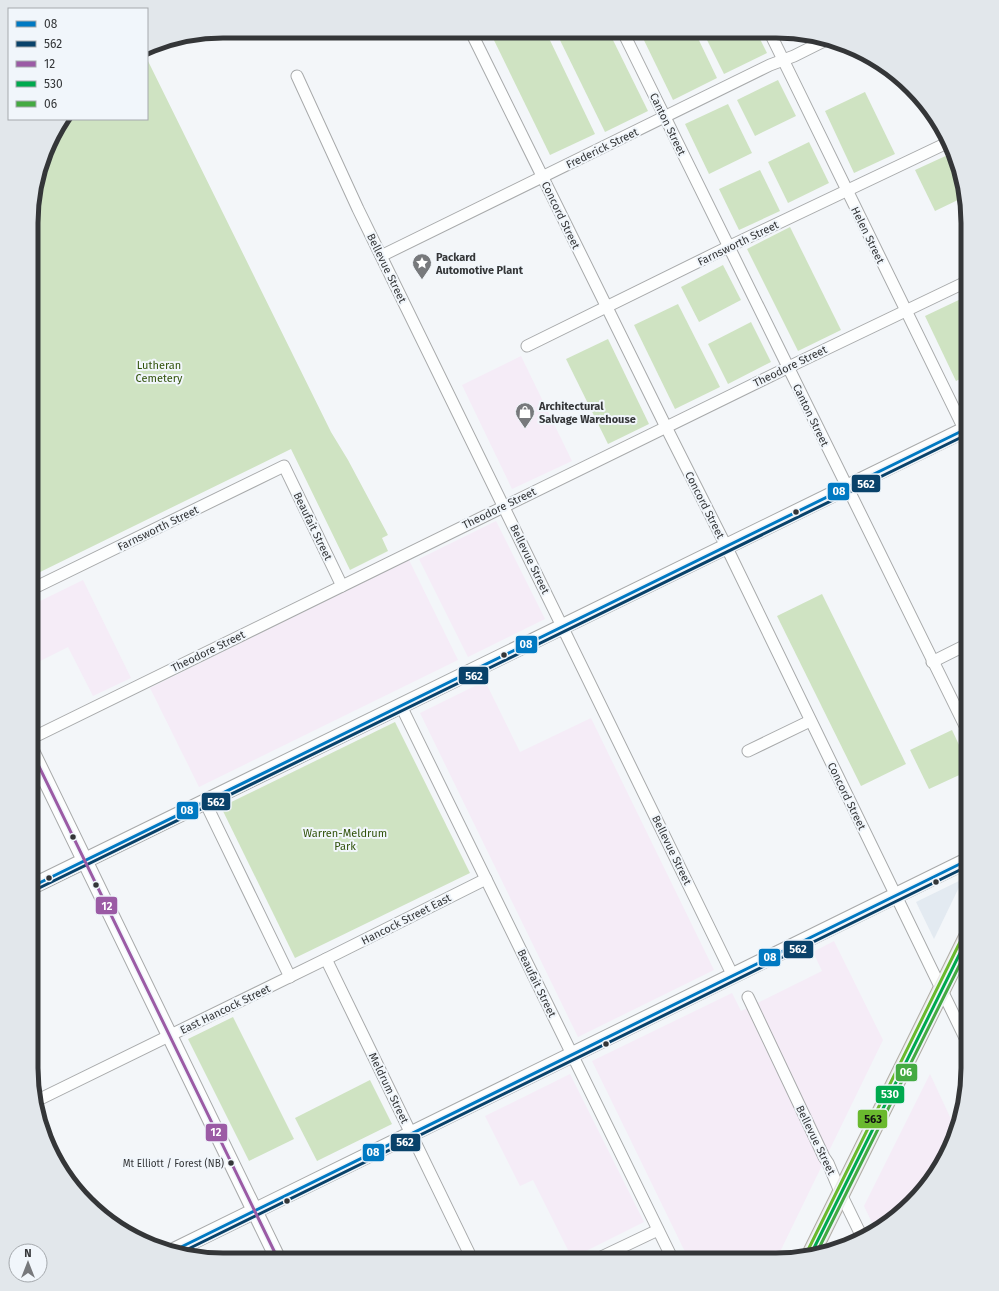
<svg xmlns="http://www.w3.org/2000/svg" width="999" height="1291" font-family="'Fira Sans',sans-serif">
<rect width="100%" height="100%" fill="#f3f6f9"/>
<!-- built -->
<polygon fill="#e3eaf1" points="963,879 934,939 916,902"/>
<!-- industrial -->
<g fill="#f5ecf7">
<polygon points="521,356 572,461 512,489 462,385"/>
<polygon points="496,521 545,619 468,657 419,559"/>
<polygon points="409,560 458,660 199,787 150,688"/>
<polygon points="83,580 131,678 93,696 68,647 32,665 32,605"/>
<polygon points="485,681 520,752 591,718 714,970 578,1037 420,713"/>
<polygon points="834,941 883,1040 776,1260 689,1260 592,1061 732,993 741,1011 822,971 813,952"/>
<polygon points="570,1074 644,1222 572,1258 533,1180 520,1186 485,1116"/>
<polygon points="930,1074 957,1132 936,1175 903,1212 876,1231 864,1206"/>
</g>
<!-- green -->
<g fill="#cfe3c2">
<polygon points="490,32 546,32 595,134 550,155"/>
<polygon points="556,32 609,32 648,111 605,132"/>
<polygon points="640,32 695,32 717,78 673,100"/>
<polygon points="703,32 757,33 767,53 724,74"/>
<polygon points="147,59 331,432 348,460 388,535 382,538 388,551 350,570 291,449 32,576 33,197 57,127 63,119 147,119"/>
<polygon points="778,80 796,116 755,136 737,100"/>
<polygon points="865,92 895,154 854,173 825,111"/>
<polygon points="728,104 752,153 709,174 685,124"/>
<polygon points="809,142 829,183 788,203 768,162"/>
<polygon points="952,153 962,198 935,211 915,170"/>
<polygon points="760,170 780,211 739,230 719,189"/>
<polygon points="790,227 841,330 798,351 747,249"/>
<polygon points="723,265 741,300 699,322 681,287"/>
<polygon points="965,297 968,303 968,375 956,381 925,316"/>
<polygon points="678,304 720,387 675,409 634,325"/>
<polygon points="751,322 771,362 728,384 708,344"/>
<polygon points="608,339 649,424 608,444 566,359"/>
<polygon points="822,594 906,764 861,786 777,616"/>
<polygon points="395,722 470,873 295,958 221,807"/>
<polygon points="952,730 968,764 968,771 929,789 910,750"/>
<polygon points="233,1017 294,1139 249,1161 188,1039"/>
<polygon points="370,1080 392,1124 317,1161 295,1118"/>
</g>
<g fill="none" stroke-linecap="round" stroke-linejoin="round">
<defs>
<g id="minor">
<polyline points="471,32 666,427 726,546 968,1044"/>
<polyline points="623,32 968,732"/>
<polyline points="770,33 968,437"/>
<polyline points="297,76 358,209 733,976"/>
<polyline points="381,256 770,65 794,56 824,41"/>
<polyline points="527,346 728,247 949,142"/>
<polyline points="32,589 284,466 342,586"/>
<polyline points="932,662 968,644"/>
<polyline points="401,706 673,1260"/>
<polyline points="32,738 799,362 968,281"/>
<polyline points="748,751 810,721"/>
<polyline points="205,802 290,977"/>
<polyline points="326,959 472,1259"/>
<polyline points="748,997 824,1157 828,1163 841,1194 863,1239"/>
<polyline points="38,1100 326,959 486,879"/>
<polyline points="597,1259 658,1230"/>
</g>
<g id="secondary">
<polyline points="32,752 278,1259"/>
<polyline points="31,887 968,428"/>
<polyline points="175,1250 968,860"/>
</g>
<polyline id="primary" points="812,1252 968,936"/>
</defs>
<!-- minor casing -->
<use href="#minor" stroke="#a8aaab" stroke-width="13"/>
<!-- secondary casing -->
<use href="#secondary" stroke="#a8aaab" stroke-width="17"/>
<!-- primary casing -->
<use href="#primary" stroke="#b0ada7" stroke-width="19"/>
<!-- minor -->
<use href="#minor" stroke="#fdfefe" stroke-width="11"/>
<!-- secondary -->
<use href="#secondary" stroke="#fdfefe" stroke-width="15"/>
<!-- primary -->
<use href="#primary" stroke="#eae8e4" stroke-width="17"/>
<defs>
<g id="bus-1">
<polyline points="31,887 968,428"/>
<polyline points="175,1250 968,860"/>
</g>
<g id="bus-2">
<polyline points="33,891 968,434"/>
<polyline points="182,1252 968,866"/>
</g>
<polyline id="bus-3" points="32,752 278,1259"/>
<polyline id="bus-4" points="812,1252 968,937"/>
<polyline id="bus-5" points="818,1250 968,948"/>
<polyline id="bus-6" points="808,1250 964,934"/>
</defs>
<!-- bus-1 casing -->
<use href="#bus-1" stroke="#f1f6fb" stroke-width="6"/>
<!-- bus-2 casing -->
<use href="#bus-2" stroke="#f1f6fb" stroke-width="6"/>
<!-- bus-3 casing -->
<use href="#bus-3" stroke="#f1f6fb" stroke-width="6"/>
<!-- bus-4 casing -->
<use href="#bus-4" stroke="#f1f6fb" stroke-width="6"/>
<!-- bus-5 casing -->
<use href="#bus-5" stroke="#f1f6fb" stroke-width="6"/>
<!-- bus-6 casing -->
<use href="#bus-6" stroke="#f1f6fb" stroke-width="6"/>
<!-- bus-1 -->
<use href="#bus-1" stroke="#0079c2" stroke-width="3"/>
<!-- bus-2 -->
<use href="#bus-2" stroke="#09426a" stroke-width="3"/>
<!-- bus-3 -->
<use href="#bus-3" stroke="#9b5ba5" stroke-width="3"/>
<!-- bus-4 -->
<use href="#bus-4" stroke="#00a94e" stroke-width="3"/>
<!-- bus-5 -->
<use href="#bus-5" stroke="#44aa42" stroke-width="3"/>
<!-- bus-6 -->
<use href="#bus-6" stroke="#6ab92e" stroke-width="3"/>
</g>
<!-- icons -->
<defs>
<symbol id="sight-pin" viewBox="-11 -11 22 30"><path d="M0 17L-7.5 6A9.5 9.5 0 1 1 7.5 6Z" fill="#77797c" stroke="#f1f6fb"/><path d="M0-6L1.8-2.2L6-1.7L2.9 1.2L3.7 5.4L0 3.3L-3.7 5.4L-2.9 1.2L-6-1.7L-1.8-2.2Z" fill="#fff"/></symbol>
<symbol id="shop-pin" viewBox="-11 -11 22 30"><path d="M0 17L-7.5 6A9.5 9.5 0 1 1 7.5 6Z" fill="#77797c" stroke="#f1f6fb"/><path d="M-5-2.5h2.3a2.7 3.5 0 0 1 5.4 0H5L5.5 6h-11ZM-1.5-2.5h3a1.5 2.3 0 0 0-3 0Z" fill="#fff"/></symbol>
</defs>
<g fill-rule="evenodd">
<use href="#sight-pin" x="411" y="252" width="22" height="30"/>
<use href="#shop-pin" x="514" y="401" width="22" height="30"/>
</g>
<!-- markers -->
<g fill="#343638" stroke="#f1f6fb" stroke-width="1.5">
<circle cx="796" cy="512" r="3.5"/>
<circle cx="504" cy="655" r="3.5"/>
<circle cx="73" cy="837" r="3.5"/>
<circle cx="49" cy="878" r="3.5"/>
<circle cx="936" cy="882" r="3.5"/>
<circle cx="96" cy="885" r="3.5"/>
<circle cx="606" cy="1044" r="3.5"/>
<circle cx="231" cy="1163" r="3.5"/>
<circle cx="287" cy="1201" r="3.5"/>
</g>
<g text-anchor="middle" stroke-width="4" stroke-linejoin="round" paint-order="stroke">
<!-- bus labels -->
<g font-size="10" fill="#343638" stroke="#f1f6fb" text-anchor="end">
<text x="224" y="1167">Mt Elliott / Forest (NB)</text>
</g>
<!-- street labels -->
<g font-size="11" fill="#343638" stroke="#f1f6fb">
<text transform="translate(668 124) rotate(64)" y="4">Canton Street</text>
<text transform="translate(602 148) rotate(-26)" y="4">Frederick Street</text>
<text transform="translate(561 215) rotate(64)" y="4">Concord Street</text>
<text transform="translate(868 235) rotate(64)" y="4">Helen Street</text>
<text transform="translate(738 243) rotate(-26)" y="4">Farnsworth Street</text>
<text transform="translate(387 268) rotate(64)" y="4">Bellevue Street</text>
<text transform="translate(790 366) rotate(-26)" y="4">Theodore Street</text>
<text transform="translate(811 415) rotate(64)" y="4">Canton Street</text>
<text transform="translate(705 505) rotate(63)" y="4">Concord Street</text>
<text transform="translate(499 508) rotate(-26)" y="4">Theodore Street</text>
<text transform="translate(313 526) rotate(64)" y="4">Beaufait Street</text>
<text transform="translate(158 528) rotate(-26)" y="4">Farnsworth Street</text>
<text transform="translate(530 559) rotate(64)" y="4">Bellevue Street</text>
<text transform="translate(208 651) rotate(-26)" y="4">Theodore Street</text>
<text transform="translate(847 796) rotate(64)" y="4">Concord Street</text>
<text transform="translate(672 850) rotate(64)" y="4">Bellevue Street</text>
<text transform="translate(406 919) rotate(-27)" y="4">Hancock Street East</text>
<text transform="translate(537 983) rotate(64)" y="4">Beaufait Street</text>
<text transform="translate(225 1009) rotate(-26)" y="4">East Hancock Street</text>
<text transform="translate(389 1088) rotate(64)" y="4">Meldrum Street</text>
<text transform="translate(816 1140) rotate(64)" y="4">Bellevue Street</text>
</g>
<!-- poi labels -->
<g font-size="11" font-weight="bold" fill="#343638" stroke="#f1f6fb" text-anchor="start">
<text x="436" y="261">Packard<tspan x="436" dy="13">Automotive Plant</tspan></text>
<text x="539" y="410">Architectural<tspan x="539" dy="13">Salvage Warehouse</tspan></text>
</g>
<!-- park labels -->
<g font-size="11" fill="#31520b" stroke="#f1f6fb">
<text x="159" y="369">Lutheran<tspan x="159" dy="13">Cemetery</tspan></text>
<text x="345" y="837">Warren-Meldrum<tspan x="345" dy="13">Park</tspan></text>
</g>
</g>
<!-- crop -->
<path d="M0 0H999V1291H0ZM223 38H776A185 185 0 0 1 961 223V1068A185 185 0 0 1 776 1253H223A185 185 0 0 1 38 1068V223A185 185 0 0 1 223 38Z" fill="#e2e7eb" fill-rule="evenodd"/>
<path fill="none" stroke="#343638" stroke-width="5" d="M223 38H776A185 185 0 0 1 961 223V1068A185 185 0 0 1 776 1253H223A185 185 0 0 1 38 1068V223A185 185 0 0 1 223 38Z"/>
<g stroke="#f1f6fb" stroke-width="1.5">
<rect x="851" y="474" width="30" height="19" rx="4" fill="#09426a"/>
<rect x="827" y="482" width="23" height="19" rx="4" fill="#0079c2"/>
<rect x="515" y="635" width="23" height="19" rx="4" fill="#0079c2"/>
<rect x="458" y="666" width="31" height="19" rx="4" fill="#09426a"/>
<rect x="201" y="792" width="30" height="19" rx="4" fill="#09426a"/>
<rect x="176" y="801" width="23" height="19" rx="4" fill="#0079c2"/>
<rect x="95" y="896" width="23" height="19" rx="4" fill="#9b5ba5"/>
<rect x="783" y="940" width="31" height="19" rx="4" fill="#09426a"/>
<rect x="758" y="948" width="23" height="19" rx="4" fill="#0079c2"/>
<rect x="895" y="1063" width="23" height="19" rx="4" fill="#44aa42"/>
<rect x="875" y="1085" width="30" height="19" rx="4" fill="#00a94e"/>
<rect x="857" y="1109" width="31" height="20" rx="4" fill="#6ab92e"/>
<rect x="205" y="1123" width="23" height="19" rx="4" fill="#9b5ba5"/>
<rect x="390" y="1133" width="31" height="19" rx="4" fill="#09426a"/>
<rect x="362" y="1143" width="23" height="19" rx="4" fill="#0079c2"/>
</g>
<g font-size="11" text-anchor="middle" font-weight="bold" fill="#fff">
<text x="866" y="488">562</text>
<text x="839" y="495">08</text>
<text x="526" y="648">08</text>
<text x="474" y="680">562</text>
<text x="216" y="806">562</text>
<text x="187" y="814">08</text>
<text x="107" y="910">12</text>
<text x="798" y="953">562</text>
<text x="770" y="961">08</text>
<text x="906" y="1076">06</text>
<text x="890" y="1098">530</text>
<text x="216" y="1136">12</text>
<text x="405" y="1146">562</text>
<text x="373" y="1156">08</text>
</g>
<g font-size="11" text-anchor="middle" font-weight="bold" fill="#111">
<text x="873" y="1123">563</text>
</g>
<!-- legend -->
<rect x="8" y="8" width="140" height="112" fill="#f1f6fb" stroke="#a5a9ad"/>
<rect x="16" y="21" width="20" height="6" fill="#0079c2" stroke="#a5a9ad"/>
<text x="44" y="28" font-size="12" fill="#343638">08</text>
<rect x="16" y="41" width="20" height="6" fill="#09426a" stroke="#a5a9ad"/>
<text x="44" y="48" font-size="12" fill="#343638">562</text>
<rect x="16" y="61" width="20" height="6" fill="#9b5ba5" stroke="#a5a9ad"/>
<text x="44" y="68" font-size="12" fill="#343638">12</text>
<rect x="16" y="81" width="20" height="6" fill="#00a94e" stroke="#a5a9ad"/>
<text x="44" y="88" font-size="12" fill="#343638">530</text>
<rect x="16" y="101" width="20" height="6" fill="#44aa42" stroke="#a5a9ad"/>
<text x="44" y="108" font-size="12" fill="#343638">06</text>
<!-- north arrow -->
<g transform="translate(28 1263)"><circle r="19" fill="#f1f6fb" stroke="#a5a9ad"/>
<path d="M0-3L7 15L0 10L-7 15Z" fill="#77797c"/>
<text y="-6" font-size="11" font-weight="bold" text-anchor="middle" fill="#343638">N</text>
</g>
</svg>
